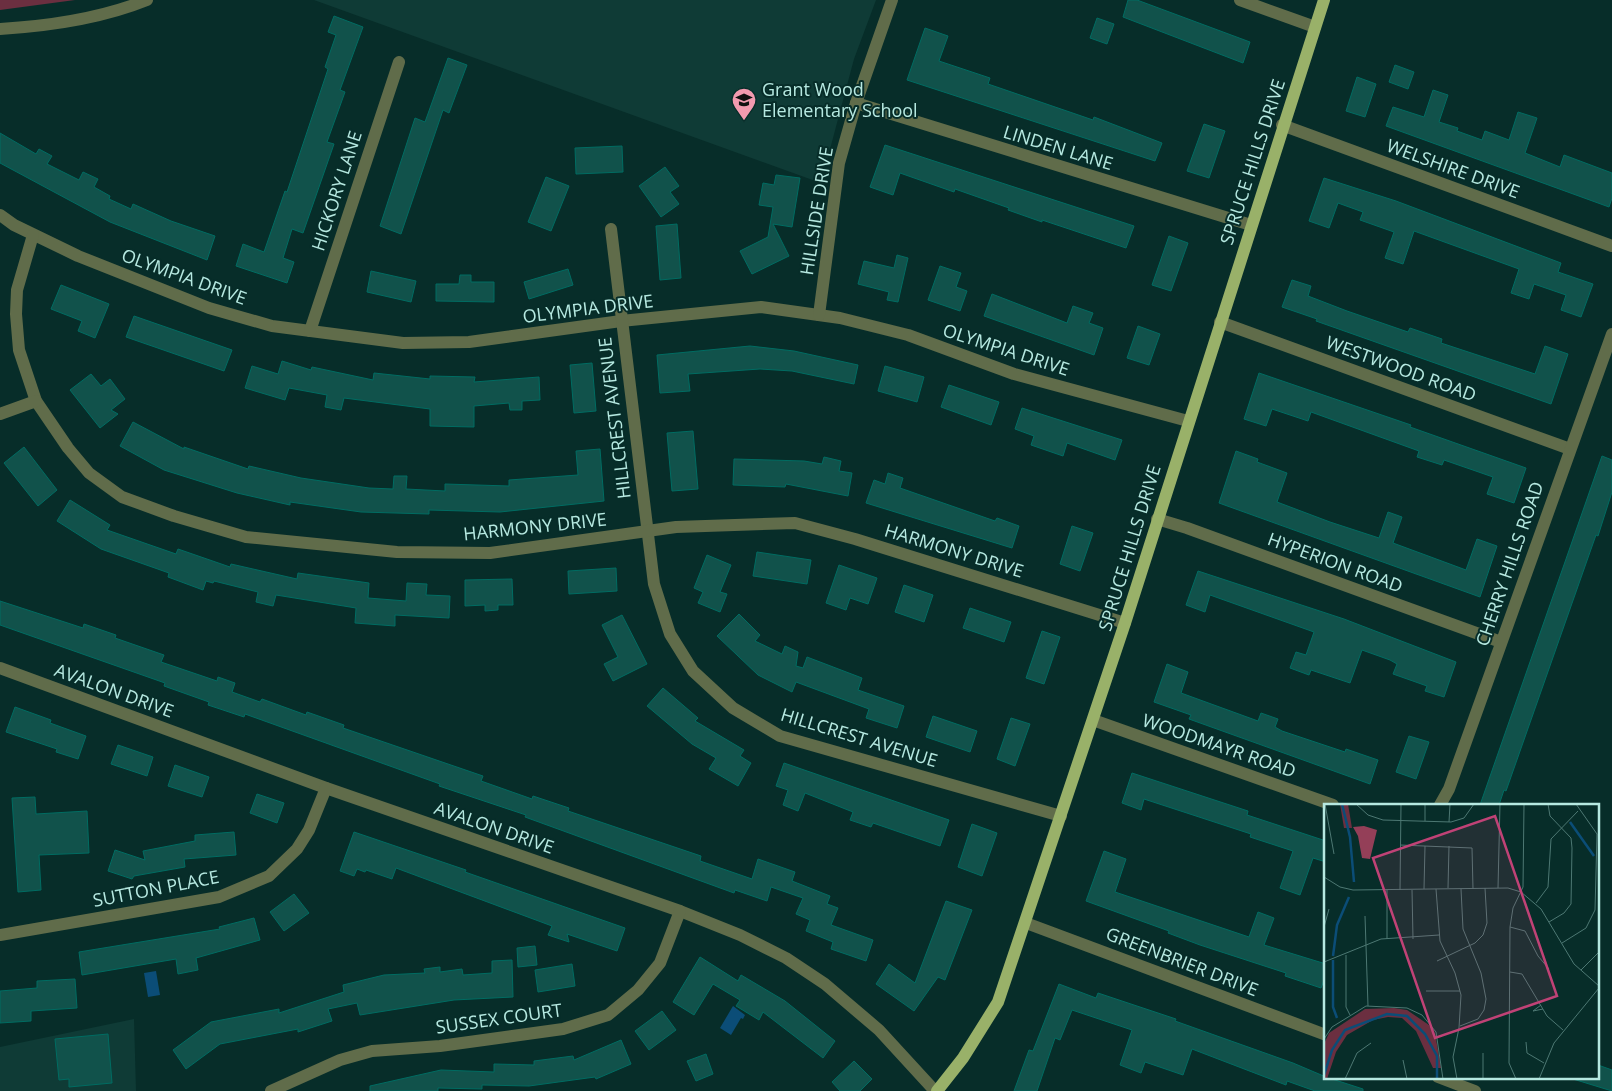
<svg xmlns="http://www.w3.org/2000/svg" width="1612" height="1091" font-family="'Open Sans',sans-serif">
<rect width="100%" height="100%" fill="#072d29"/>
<!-- built -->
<g fill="#0f3b36">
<polygon points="314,0 876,0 854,59 821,183"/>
<polygon points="134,1019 136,1091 0,1091 0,1047"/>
</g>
<!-- green -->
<polygon fill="#6b2f40" points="0,0 75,0 0,10"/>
<!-- water -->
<g fill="#0b4d77">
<polygon points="156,971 160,995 148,997 144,973"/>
<polygon points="733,1006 745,1015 743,1019 741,1018 731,1035 720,1028"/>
</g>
<!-- building -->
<g fill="#11524b" stroke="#006c62">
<polygon points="1128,0 1137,0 1250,42 1243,63 1123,17"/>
<polygon points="334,16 363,27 340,90 345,92 327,142 334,144 303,233 292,229 283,258 294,262 287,283 236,266 243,244 264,252 285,191 287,192 328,69 325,67 336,35 328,32"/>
<polygon points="1097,18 1114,24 1107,44 1090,38"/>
<polygon points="925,28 948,36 939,61 990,78 988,84 1093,120 1094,117 1162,143 1155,161 907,80"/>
<polygon points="448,58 467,65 449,113 443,110 401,234 380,226 415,118 425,122"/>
<polygon points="1395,65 1414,72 1408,89 1389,82"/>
<polygon points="1357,77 1376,84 1365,117 1346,111"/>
<polygon points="1433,90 1448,95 1439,122 1458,128 1457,131 1482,140 1485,131 1509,140 1518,112 1537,118 1525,153 1560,167 1564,155 1612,173 1612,198 1609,207 1386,126 1393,107 1424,117"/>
<polygon points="1204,124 1225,131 1209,178 1187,171"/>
<polygon points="0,133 36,154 39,149 52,156 47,164 79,180 83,172 98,179 94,187 110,196 109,199 131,209 133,204 171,221 215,236 207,260 110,222 0,163"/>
<polygon points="885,145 1134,226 1126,248 1042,220 1042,222 1008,210 1009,208 955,189 954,192 900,173 893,195 870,187"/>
<polygon points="622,146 623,172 576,174 575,148"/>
<polygon points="665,167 679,186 670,192 679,204 661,217 639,186"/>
<polygon points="776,175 800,178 792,227 773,224 789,256 752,274 740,251 768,237 773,207 759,205 763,183 774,185"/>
<polygon points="546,177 569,186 551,231 528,222"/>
<polygon points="1324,178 1396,201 1561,263 1558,272 1593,284 1581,317 1561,310 1566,295 1534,284 1529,299 1511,293 1519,269 1414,231 1403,264 1385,258 1394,232 1360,220 1363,212 1338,203 1329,228 1309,221"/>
<polygon points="677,224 681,278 660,280 656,226"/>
<polygon points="1169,236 1188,243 1171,291 1152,285"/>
<polygon points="897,255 908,258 898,302 887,300 889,292 858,284 864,261 894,268"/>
<polygon points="940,266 961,273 956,287 967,291 960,311 928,300"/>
<polygon points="568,269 573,285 529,299 524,282"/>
<polygon points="371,271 416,281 411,302 367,292"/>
<polygon points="460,275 471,275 471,282 494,282 494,302 436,301 436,284 459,284"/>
<polygon points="1292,280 1311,286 1308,296 1347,311 1408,332 1410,328 1442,339 1441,343 1535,374 1545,346 1568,354 1551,404 1316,321 1317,319 1282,307"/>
<polygon points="61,285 109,304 95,338 78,331 82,321 51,309"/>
<polygon points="992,294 1067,323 1073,306 1093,313 1089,323 1103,328 1094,355 984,316"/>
<polygon points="134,316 232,350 224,371 126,337"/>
<polygon points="1138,326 1160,334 1149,365 1127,358"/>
<polygon points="750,346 794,351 858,365 854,384 792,371 760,369 688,374 690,391 660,393 657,355"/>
<polygon points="282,361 311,370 312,367 373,380 374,373 430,379 430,376 475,377 474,382 539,377 540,400 522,401 522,410 510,410 509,403 474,406 474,427 430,426 430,409 344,398 341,410 325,407 327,395 289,388 285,400 245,388 252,366 278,374"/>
<polygon points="592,363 596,411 574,413 570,365"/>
<polygon points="885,366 924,377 917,402 878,391"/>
<polygon points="1259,373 1411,425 1410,427 1526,468 1514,503 1487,494 1493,477 1444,460 1442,465 1417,457 1419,451 1311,412 1308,421 1272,409 1266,426 1244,419"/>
<polygon points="91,374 101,386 110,379 125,399 111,410 118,414 100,428 70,390"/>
<polygon points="949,385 999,402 991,425 941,407"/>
<polygon points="1022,408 1122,440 1115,460 1067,443 1063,456 1031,445 1034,436 1015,429"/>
<polygon points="133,422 184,449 184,447 248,469 249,466 301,478 369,488 393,489 394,476 407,476 406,489 445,491 445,484 509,486 509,480 578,475 576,451 600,449 604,501 500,512 429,510 429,514 361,512 290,502 290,505 237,493 164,470 120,446"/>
<polygon points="693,431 698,489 672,491 667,433"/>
<polygon points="24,447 57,490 38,506 4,463"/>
<polygon points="1236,451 1258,459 1257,462 1287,473 1277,502 1330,522 1379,538 1388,512 1402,517 1393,543 1466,570 1477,539 1497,546 1480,597 1219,503"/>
<polygon points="1602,456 1612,460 1612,492 1598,536 1596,535 1506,791 1504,790 1499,805 1480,805"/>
<polygon points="824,457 841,461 839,471 852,473 848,496 786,484 785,487 733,485 734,459 804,461 822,464"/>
<polygon points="888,473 903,478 900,488 995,521 997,518 1019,526 1012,548 866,503 874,480 885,484"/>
<polygon points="70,500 110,525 107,530 176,554 178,549 230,567 231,564 297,579 298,573 369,583 368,598 406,601 407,583 427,584 426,595 450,596 449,618 395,615 395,626 355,623 356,608 276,595 273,606 256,602 258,592 214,581 213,583 206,581 203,590 168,577 169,573 101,549 57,521"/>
<polygon points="1072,526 1093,533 1080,571 1060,564"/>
<polygon points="757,552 811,560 807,584 753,576"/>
<polygon points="707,555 731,565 720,592 727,594 720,612 698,603 703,592 694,588"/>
<polygon points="839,565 877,578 868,604 850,598 846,610 826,603"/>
<polygon points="616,568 617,591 569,594 568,571"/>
<polygon points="1198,571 1344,619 1456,662 1444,697 1425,691 1427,686 1393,674 1397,664 1390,660 1362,650 1350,683 1311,670 1309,675 1290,668 1296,652 1306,655 1314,632 1210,595 1205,612 1186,605"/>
<polygon points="512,579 513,605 498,605 498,610 485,611 485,605 465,606 465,580"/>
<polygon points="904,585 933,595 924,622 895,612"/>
<polygon points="0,601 83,628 84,624 116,635 115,638 164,655 161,662 217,681 218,677 235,683 232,692 260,702 262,699 306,715 307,712 344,725 343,728 483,776 481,781 532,799 533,796 569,808 568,811 701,856 700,861 752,879 758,859 795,872 792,881 830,896 827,904 838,908 831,925 873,940 866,961 831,949 833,942 806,931 810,920 796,914 803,898 771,887 767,901 735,890 734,893 525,817 526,815 439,786 440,784 245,714 244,717 208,705 209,702 164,686 165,683 0,625"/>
<polygon points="970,608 1011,622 1004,642 963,628"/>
<polygon points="739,614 760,635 755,641 782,654 785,646 798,652 796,666 803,668 807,657 862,678 858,690 904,706 897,728 866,718 869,709 796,682 792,692 758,675 717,636"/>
<polygon points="622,615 647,664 613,681 604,664 618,657 602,625"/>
<polygon points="1042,631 1060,637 1044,684 1026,678"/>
<polygon points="1167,664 1188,672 1181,693 1258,721 1261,713 1278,719 1275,727 1282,731 1345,752 1346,749 1378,760 1370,784 1189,719 1191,715 1154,702"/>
<polygon points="663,688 698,718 695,721 744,750 740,756 751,763 738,786 709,769 716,758 692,744 647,706"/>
<polygon points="15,707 51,720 50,723 86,736 78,759 56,752 57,749 6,732"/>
<polygon points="933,716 977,731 970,752 926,737"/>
<polygon points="1011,718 1030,724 1015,766 997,759"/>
<polygon points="1409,736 1429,742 1416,779 1396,772"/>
<polygon points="118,745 153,757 147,776 111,764"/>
<polygon points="784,763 949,820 940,846 873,823 871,827 850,820 853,812 805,793 798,811 783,805 788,790 776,786"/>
<polygon points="175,765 209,777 202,797 168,786"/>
<polygon points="1132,773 1248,811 1247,815 1326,841 1326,862 1313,858 1300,895 1280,888 1293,851 1250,837 1251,834 1144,799 1141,810 1122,803"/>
<polygon points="257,794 284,803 277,823 250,813"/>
<polygon points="35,797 36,814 87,811 89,853 39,855 41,890 18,892 12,798"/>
<polygon points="972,824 997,833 982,876 958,867"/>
<polygon points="234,832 236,855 184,859 185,867 134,876 132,879 108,871 115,850 145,860 143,851 195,841 195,835"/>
<polygon points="354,832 466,870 465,872 625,928 617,951 567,934 569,942 548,935 552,926 396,868 392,879 366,870 365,872 357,869 354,876 340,871"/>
<polygon points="1104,851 1126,859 1115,892 1249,937 1258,912 1274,918 1264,945 1326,964 1326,975 1321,988 1285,976 1286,973 1200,945 1168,933 1169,931 1086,901"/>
<polygon points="294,894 309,913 284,931 270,912"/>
<polygon points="946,901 972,910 945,980 938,977 914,1011 876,984 889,964 915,983"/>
<polygon points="254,918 260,940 196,958 198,970 178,974 176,959 82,975 79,952 220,929 219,927"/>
<polygon points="535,946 537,965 518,967 517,948"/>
<polygon points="700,957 738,981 741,975 785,1001 835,1041 823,1058 763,1012 759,1020 736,1006 740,1000 713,984 694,1015 673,1002"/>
<polygon points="512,960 513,997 454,1000 360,1015 357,1003 328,1009 332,1021 298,1032 298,1029 220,1044 186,1069 173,1050 211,1022 279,1009 279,1013 344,992 343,985 384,975 425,973 424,969 440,967 440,972 462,969 463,975 492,973 492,961"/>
<polygon points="572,964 575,986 538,992 535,970"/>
<polygon points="75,979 77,1008 31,1011 31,1021 0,1023 0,991 37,988 37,981"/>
<polygon points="1059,984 1096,998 1098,993 1176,1019 1175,1021 1293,1063 1326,1077 1363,1089 1363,1091 1315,1091 1287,1081 1286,1085 1192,1049 1183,1075 1145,1062 1141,1073 1120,1065 1132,1030 1072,1010 1060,1040 1055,1038 1037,1091 1014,1091 1029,1050 1033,1051"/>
<polygon points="662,1011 676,1030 649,1050 635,1031"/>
<polygon points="108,1034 112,1083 69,1087 69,1079 59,1080 55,1039"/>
<polygon points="621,1040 631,1064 596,1079 595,1077 529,1086 482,1085 482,1089 438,1088 438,1091 370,1091 370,1086 441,1070 494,1072 494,1064 534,1065 534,1061 573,1056 574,1060"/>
<polygon points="706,1054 713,1074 696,1081 687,1061"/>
<polygon points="854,1061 872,1079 860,1091 840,1091 832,1082"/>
<polygon points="1598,1065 1612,1070 1612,1091 1573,1079 1598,1077"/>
</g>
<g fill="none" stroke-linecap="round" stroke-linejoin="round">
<!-- minor -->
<g stroke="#606c4a" stroke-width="12">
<polyline points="1240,0 1315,27"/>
<path d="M0,29C50,26 100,19 147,0"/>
<polyline points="856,103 1251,225"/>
<polyline points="1282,125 1612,246"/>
<polyline points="0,215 14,225 78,256 209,308 272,326 403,343 469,342 621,321 761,307 840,318 908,335 1014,374 1188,421"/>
<polyline points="611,229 654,584 670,634 693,671 733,708 780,736 1061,816"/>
<polyline points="33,235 17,290 16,314 19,350 36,401 68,448 89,473 122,497 174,516 246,537 397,552 490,553 676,527 795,523 855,539 1125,623"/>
<polyline points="819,315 839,163 856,103 892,0"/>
<polyline points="1220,322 1570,449"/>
<polyline points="310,331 399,62"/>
<polyline points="0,414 36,401"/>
<polyline points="1157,519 1187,528 1501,642"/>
<polyline points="0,668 326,788 680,911 740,935 786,958 825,984 879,1030 935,1091"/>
<polyline points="1093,720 1333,805"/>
<polyline points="1440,805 1449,789 1612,334"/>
<polyline points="1026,923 1326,1035"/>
<polyline points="0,935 219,897 269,876 297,849 309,830 326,788"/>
<polyline points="1438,1077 1475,1091"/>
<polyline points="271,1091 340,1060 372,1051 440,1046 563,1029 608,1015 638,990 660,963 680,911"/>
</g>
<!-- major -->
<polyline stroke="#99b169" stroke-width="12" points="937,1091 963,1058 998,1002 1125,623 1324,0"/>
</g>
<!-- icons -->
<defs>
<symbol id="school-pin" viewBox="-11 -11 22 30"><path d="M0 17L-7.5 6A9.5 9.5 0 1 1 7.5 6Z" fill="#f29aaf" stroke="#072d29"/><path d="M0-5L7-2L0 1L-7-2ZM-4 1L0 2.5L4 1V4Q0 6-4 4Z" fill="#111"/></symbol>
</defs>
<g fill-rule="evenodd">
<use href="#school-pin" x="730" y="86" width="28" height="38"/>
</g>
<g text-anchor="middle" stroke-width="4" stroke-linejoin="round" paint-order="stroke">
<!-- poi labels -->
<g font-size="18" fill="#b6e9e1" stroke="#072d29" text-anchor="start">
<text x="762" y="96">Grant Wood<tspan x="762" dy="21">Elementary School</tspan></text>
</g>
<!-- street labels -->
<g font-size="18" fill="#b6e9e1" stroke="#072d29">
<text transform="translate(1058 148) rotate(17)" y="6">LINDEN LANE</text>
<text transform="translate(1253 162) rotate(-72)" y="6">SPRUCE HILLS DRIVE</text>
<text transform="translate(1453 169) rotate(20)" y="6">WELSHIRE DRIVE</text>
<text transform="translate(337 191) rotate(-72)" y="6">HICKORY LANE</text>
<text transform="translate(817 211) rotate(-81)" y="6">HILLSIDE DRIVE</text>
<text transform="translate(184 277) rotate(20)" y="6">OLYMPIA DRIVE</text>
<text transform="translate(588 309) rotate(-7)" y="6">OLYMPIA DRIVE</text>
<text transform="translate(1006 350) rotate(18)" y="6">OLYMPIA DRIVE</text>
<text transform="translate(1401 369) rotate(20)" y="6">WESTWOOD ROAD</text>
<text transform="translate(615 418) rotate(-97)" y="6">HILLCREST AVENUE</text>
<text transform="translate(535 527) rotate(-6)" y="6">HARMONY DRIVE</text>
<text transform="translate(1130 548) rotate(-73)" y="6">SPRUCE HILLS DRIVE</text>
<text transform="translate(954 551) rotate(17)" y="6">HARMONY DRIVE</text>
<text transform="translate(1335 563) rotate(20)" y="6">HYPERION ROAD</text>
<text transform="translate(1510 564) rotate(-71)" y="6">CHERRY HILLS ROAD</text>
<text transform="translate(114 691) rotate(20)" y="6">AVALON DRIVE</text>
<text transform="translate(859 738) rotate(17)" y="6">HILLCREST AVENUE</text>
<text transform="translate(1219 746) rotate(19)" y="6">WOODMAYR ROAD</text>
<text transform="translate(494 828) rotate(19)" y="6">AVALON DRIVE</text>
<text transform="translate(156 889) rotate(-11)" y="6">SUTTON PLACE</text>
<text transform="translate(1182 962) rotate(21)" y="6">GREENBRIER DRIVE</text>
<text transform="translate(499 1019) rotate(-8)" y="6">SUSSEX COURT</text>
</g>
</g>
<!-- overview -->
<g transform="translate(1324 804)">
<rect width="275" height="275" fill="#072d29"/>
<path d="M16,0H24L28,24H20ZM70,204L83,206L105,221L112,235L117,264H109L92,227L78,214L64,213L49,216L23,231L12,248L3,275H0V240L5,229L41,205Z" fill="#6b2f40"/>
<path d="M40,22L53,26L46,55L38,54L34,32L29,23Z" fill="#943f58"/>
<path fill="none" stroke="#0b4d77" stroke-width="2.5" d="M18,0L26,33L30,78M246,18L270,52M9,152L13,121L25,93M9,156V203L13,214M0,271L8,246L21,226L63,210L83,212L101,230L113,252V275"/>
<path fill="none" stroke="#4d7873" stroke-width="1" d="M1,0L10,50M32,0L44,11L59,16L127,18L140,14L150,0M224,0L226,12L247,34L248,44L247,100L240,109L225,118M101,17V0M125,18L126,0M76,41L148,44L149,85M0,73L16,83L29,86L184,84L197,88L217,105L250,160L275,182M124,84L125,42M174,84L176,0M100,85L101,42M112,85L116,137L131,169L137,191L135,224L129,253L133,275M76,86L77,0M88,86L89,135M212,99L224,83L227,35L254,7M41,112L44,202M0,123L5,105M186,123L201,127L214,152L225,165M63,135V86M238,139L262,124L271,106L273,30L252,0M22,151V203L26,211M113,157L151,139L159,131L163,119L161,84M0,158L57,135L115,131M257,166L275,148M186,168L198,170L223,212L239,226M102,187H136M217,201L209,207L219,205M136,222L154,215L160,206L162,195L157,169L139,125L137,85M0,235L8,223L42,202L83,204L98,211L112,228L119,275M202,238L203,249L220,259M159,249V275M79,256L83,275M21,275L33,249L47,239M192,275L185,259L186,123L189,104L199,83L200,0M215,275L230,239L275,184"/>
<path fill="#c04276" fill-opacity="0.15" stroke="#c04276" stroke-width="2.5" d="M171,12L233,192L111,234L49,54Z"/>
<rect width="275" height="275" fill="none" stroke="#b6e9e1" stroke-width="2.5"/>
</g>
</svg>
